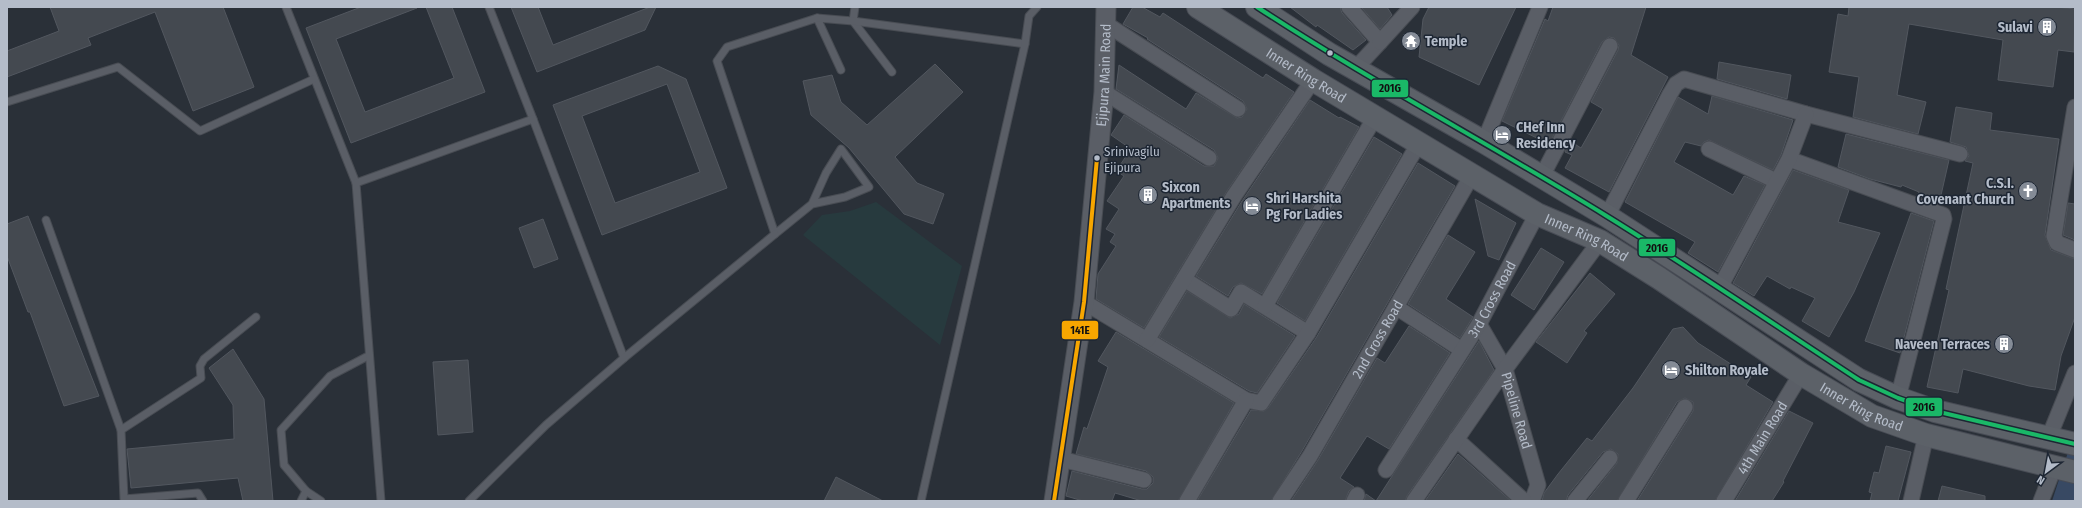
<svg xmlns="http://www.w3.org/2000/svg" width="2082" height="508" font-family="'Fira Sans Condensed',sans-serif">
<rect width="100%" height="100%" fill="#2a3038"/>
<!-- green -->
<polygon fill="#273a3e" points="876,202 962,266 940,345 803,235 822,215 850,211"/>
<!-- water -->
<polygon fill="#384963" points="2075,431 2075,501 2052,501"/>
<!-- building -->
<g fill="#444950" stroke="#52575f" fill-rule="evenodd">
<polygon points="50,7 223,7 254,87 193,111 155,12 88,38 91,45 7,77 7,51 59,31"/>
<polygon points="361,7 417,8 336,39 365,112 454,78 426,7 452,7 485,92 351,143 306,28"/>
<polygon points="511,7 538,7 553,45 650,7 656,7 645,30 537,72"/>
<polygon points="1133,7 1142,7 1160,17 1163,13 1263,78 1266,74 1294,92 1227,191 1144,328 1096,299 1098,274 1116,246 1110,242 1115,234 1106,229 1119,209 1107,201 1124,176 1116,171 1131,149 1111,135 1124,115 1204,166 1214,166 1218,158 1214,150 1116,89 1119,65 1186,109 1196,93 1237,118 1242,117 1247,109 1243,101 1147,39 1148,38 1123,24"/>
<polygon points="1290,7 1340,7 1342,13 1366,40 1353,50 1317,25 1316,27"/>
<polygon points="1361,7 1387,7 1392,15 1380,29"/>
<polygon points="1429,7 1516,7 1479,85 1419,57 1423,19"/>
<polygon points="1553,7 1646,7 1631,55 1668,77 1609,192 1565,168 1572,155 1565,152 1570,141 1581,148 1603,109 1591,102 1618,50 1619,45 1614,38 1609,37 1602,42 1549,144 1502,121 1545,19 1548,21"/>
<polygon points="1849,7 2056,7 2075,9 2074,52 2058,50 2053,87 1998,80 2003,40 1909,24 1897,95 1926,102 1918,134 1853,117 1859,77 1829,72 1838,14 1848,16"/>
<polygon points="1719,62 1791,75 1787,99 1717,79"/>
<polygon points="935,64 963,92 895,157 917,183 944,194 933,224 904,214 849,148 811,115 803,81 832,75 841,102 867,125"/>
<path d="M658,66L686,79L727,188L602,235L553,105ZM667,84L700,172L615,203L582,116Z"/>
<polygon points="1712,96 1793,120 1781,155 1773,170 1709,140 1704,142 1701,146 1685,142 1674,162 1733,195 1744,176 1765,185 1718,272 1688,253 1695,242 1625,202 1678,97 1708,114"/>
<polygon points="1310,100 1339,118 1340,117 1359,127 1262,294 1241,283 1233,287 1228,296 1196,276 1242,201"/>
<polygon points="1956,107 1992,113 1990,130 2059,139 2045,235 2051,250 2075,259 2075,317 2061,356 2055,390 2029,386 1963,369 1958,393 1927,387 1949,290 1946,289 1973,163 1965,161 1969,156 1966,147 1950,142"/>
<polygon points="1846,134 1949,160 1939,204 1917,196 1919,192 1902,185 1901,187 1870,179 1838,167"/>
<polygon points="1374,137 1402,154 1305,321 1277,303"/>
<polygon points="1418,163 1455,186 1302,451 1271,501 1197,501 1251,410 1264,411 1268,408 1316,338"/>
<polygon points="1793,170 1849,190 1838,222 1880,233 1854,292 1829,337 1802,321 1815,298 1791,287 1790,289 1767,276 1754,296 1733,283"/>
<polygon points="1475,199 1516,223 1499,260 1488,256"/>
<polygon points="2068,203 2075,204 2075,240 2063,235"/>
<polygon points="1911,213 1934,221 1900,353 1865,341"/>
<polygon points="28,216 99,396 64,406 30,312 28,312 7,256 7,224"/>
<polygon points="543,219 558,259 534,268 519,228"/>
<polygon points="1448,235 1475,252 1446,299 1473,317 1460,338 1408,304"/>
<polygon points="1541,248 1564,262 1534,310 1511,295"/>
<polygon points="1590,273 1615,294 1584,331 1587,333 1567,363 1536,342"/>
<polygon points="1187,291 1230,318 1239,314 1244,304 1295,336 1257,393 1249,391 1159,337"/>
<polygon points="1409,326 1450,353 1389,449 1367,436 1340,478 1354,487 1349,491 1345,501 1291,501 1318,460 1377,358 1385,363"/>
<polygon points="1683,327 1698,343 1751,377 1746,385 1773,402 1715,501 1637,501 1693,411 1693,402 1685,398 1677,402 1617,501 1587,501 1617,463 1618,454 1611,449 1603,452 1568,495 1566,501 1542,501 1544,493 1558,474 1587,438 1592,441 1633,388 1673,329"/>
<polygon points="1116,332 1234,403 1178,501 1142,501 1115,493 1112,501 1083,501 1066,496 1072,471 1142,489 1147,489 1153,483 1153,477 1146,471 1076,454 1084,427 1087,429 1108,367 1098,361"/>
<polygon points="1479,341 1494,370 1407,496 1405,501 1364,501 1366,494 1376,501"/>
<polygon points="233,349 264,399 273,501 243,501 238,478 131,488 127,449 234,439 233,405 209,368"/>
<polygon points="468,360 473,432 438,435 433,362"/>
<polygon points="1789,411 1813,423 1783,481 1784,482 1772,501 1735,501"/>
<polygon points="1886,446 1911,452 1898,501 1870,501 1872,493 1869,492 1874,472 1879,473"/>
<polygon points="1458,454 1465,460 1511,501 1425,501"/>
<polygon points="836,477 883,501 824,501"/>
<polygon points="1942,486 1985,496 1985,501 1938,501"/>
</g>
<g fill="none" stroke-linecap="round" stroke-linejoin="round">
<defs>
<g id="service">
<polyline points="286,7 356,183"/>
<polyline points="489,7 533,119"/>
<polyline points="855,7 853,21 892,72"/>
<polyline points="817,18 841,70"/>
<polyline points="7,102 118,67 200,131 314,79"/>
<polyline points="812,204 826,173 841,149 869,187 845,197 812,204 775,234 717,61 727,47 817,18 853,21 1025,44"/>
<polyline points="46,220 121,430"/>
<polyline points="306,491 284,465 281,430 330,376 368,356"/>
<polyline points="203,501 198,493 124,499 121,430 201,378 200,366 204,359 256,317"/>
<polyline points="301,501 306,491 321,501"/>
<polyline points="381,501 356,183 533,119 624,358"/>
<polyline points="469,501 546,425 624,358 775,234"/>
<polyline points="921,501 1025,44 1029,16 1037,7"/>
</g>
<g id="minor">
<polyline points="1349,7 1380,42 1355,69"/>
<polyline points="1106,24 1238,109"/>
<polyline points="1380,42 1412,7"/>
<polyline points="1104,92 1209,158"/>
<polyline points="2075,107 2054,236 2057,243 2075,250"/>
<polyline points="1484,142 1540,7"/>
<polyline points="1709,149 1776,181"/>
<polyline points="1789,159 1943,215 1944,219 1898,398"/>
<polyline points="1541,178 1610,46"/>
<polyline points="1607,216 1670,94 1676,84 1684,79 1806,114 1960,154"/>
<polyline points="1184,279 1231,309 1241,292 1308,333"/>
<polyline points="1719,289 1789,159 1806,114"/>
<polyline points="1084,302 1246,400 1261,403 1308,333 1419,143"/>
<polyline points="1265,306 1375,117"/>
<polyline points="1396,307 1462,350"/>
<path id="s1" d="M1479,324L1505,369L1538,485L1532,501"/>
<polyline points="1147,340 1234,196 1313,80"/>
<polyline points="2049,437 2075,373"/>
<polyline points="1456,439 1524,501"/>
<polyline points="1061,459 1144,480"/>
<path id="s2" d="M1386,470L1479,324L1537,214"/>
<polyline points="1187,501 1246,400"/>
<path id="s3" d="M1280,501L1310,456L1472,175"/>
<polyline points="1354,501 1357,495"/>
<polyline points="1414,501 1505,369 1600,241"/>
<polyline points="1575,501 1610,458"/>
<polyline points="1626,501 1685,407"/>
<path id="s4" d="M1724,501L1801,374"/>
<polyline points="1911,501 1926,435"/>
<polyline points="2041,501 2054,468"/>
</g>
<g id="tertiary">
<path id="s5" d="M1054,501L1084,302L1104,92L1106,7"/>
</g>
<g id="primary">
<path id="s6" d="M1198,7L1313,80L1537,214L1600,241L1659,278L1801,374L1872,416L1926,435L2075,472"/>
<polyline points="1257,7 1329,54 1484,142 1607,216 1859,380 1898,398 1935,411 2075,444"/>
</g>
</defs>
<!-- service casing -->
<use href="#service" stroke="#484c53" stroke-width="9"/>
<!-- minor casing -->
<use href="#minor" stroke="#484c53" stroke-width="17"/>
<!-- tertiary casing -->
<use href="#tertiary" stroke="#484c53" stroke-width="21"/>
<!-- primary casing -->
<use href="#primary" stroke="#484c55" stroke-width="24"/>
<!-- service -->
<use href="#service" stroke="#5a5e66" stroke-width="7"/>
<!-- minor -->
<use href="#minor" stroke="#5a5e66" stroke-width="15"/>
<!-- tertiary -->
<use href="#tertiary" stroke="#5a5e66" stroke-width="19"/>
<!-- primary -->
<use href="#primary" stroke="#5c6168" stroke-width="22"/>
<defs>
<path id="bus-1" d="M1257,7C1370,81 1490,144 1605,215C1691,268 1775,325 1859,380L1898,398L1935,411L2075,444"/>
<polyline id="bus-2" points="1054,501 1084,302 1097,158"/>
</defs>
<!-- bus-1 casing -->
<use href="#bus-1" stroke="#1d2633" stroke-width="7"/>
<!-- bus-2 casing -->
<use href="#bus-2" stroke="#1d2633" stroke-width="7"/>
<!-- bus-1 -->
<use href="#bus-1" stroke="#1ab867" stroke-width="4"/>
<!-- bus-2 -->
<use href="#bus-2" stroke="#f7a600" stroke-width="4"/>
</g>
<!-- icons -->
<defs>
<symbol id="building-disc" viewBox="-11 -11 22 22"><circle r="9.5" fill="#848b96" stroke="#1d2633"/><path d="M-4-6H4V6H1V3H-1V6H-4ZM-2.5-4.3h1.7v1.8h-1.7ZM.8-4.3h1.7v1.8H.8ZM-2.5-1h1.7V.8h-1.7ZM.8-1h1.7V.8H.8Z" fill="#fff"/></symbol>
<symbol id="temple-disc" viewBox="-11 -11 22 22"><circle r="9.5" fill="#848b96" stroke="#1d2633"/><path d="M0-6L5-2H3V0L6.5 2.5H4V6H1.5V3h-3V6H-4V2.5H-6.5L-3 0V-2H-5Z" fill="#fff"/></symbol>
<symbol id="hotel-disc" viewBox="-11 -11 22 22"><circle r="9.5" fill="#848b96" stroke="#1d2633"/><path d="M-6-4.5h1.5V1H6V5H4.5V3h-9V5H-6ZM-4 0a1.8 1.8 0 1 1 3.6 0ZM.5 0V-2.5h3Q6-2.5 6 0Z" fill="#fff"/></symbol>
<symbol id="church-disc" viewBox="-11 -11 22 22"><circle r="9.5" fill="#848b96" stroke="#1d2633"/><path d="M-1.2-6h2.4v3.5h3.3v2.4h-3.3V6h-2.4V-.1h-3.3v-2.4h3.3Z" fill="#fff"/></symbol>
</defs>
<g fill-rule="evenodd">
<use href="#building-disc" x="2036" y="16" width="22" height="22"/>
<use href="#temple-disc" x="1400" y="30" width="22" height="22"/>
<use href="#hotel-disc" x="1491" y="124" width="22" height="22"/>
<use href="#church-disc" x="2017" y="180" width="22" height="22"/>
<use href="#building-disc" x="1137" y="184" width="22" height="22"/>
<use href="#hotel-disc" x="1241" y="195" width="22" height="22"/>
<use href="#building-disc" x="1993" y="333" width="22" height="22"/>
<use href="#hotel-disc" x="1660" y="359" width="22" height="22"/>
</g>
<!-- markers -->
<g fill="#b4bcc9" stroke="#1d2633" stroke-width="1.5">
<circle cx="1330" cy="53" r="3.5"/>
<circle cx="1097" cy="158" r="3.5"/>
</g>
<g text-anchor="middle" stroke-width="3" stroke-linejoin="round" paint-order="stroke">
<!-- bus labels -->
<g font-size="13" fill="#b4bcc9" stroke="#1d2633" text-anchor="start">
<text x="1104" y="156">Srinivagilu<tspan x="1104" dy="16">Ejipura</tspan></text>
</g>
<!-- poi labels -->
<g font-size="14" font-weight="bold" fill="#b4bcc9" stroke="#1d2633" text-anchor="start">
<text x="2033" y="32" text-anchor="end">Sulavi</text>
<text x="1425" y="46">Temple</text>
<text x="1516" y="132">CHef Inn<tspan x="1516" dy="16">Residency</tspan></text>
<text x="2014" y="188" text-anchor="end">C.S.I.<tspan x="2014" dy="16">Covenant Church</tspan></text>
<text x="1162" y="192">Sixcon<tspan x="1162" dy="16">Apartments</tspan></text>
<text x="1266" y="203">Shri Harshita<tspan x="1266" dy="16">Pg For Ladies</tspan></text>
<text x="1990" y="349" text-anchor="end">Naveen Terraces</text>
<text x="1685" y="375">Shilton Royale</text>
</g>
<!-- street labels -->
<g font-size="14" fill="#b4bcc9" stroke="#1d2633">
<text dy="5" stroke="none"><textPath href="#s5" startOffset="429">Ejipura Main Road</textPath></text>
<text dy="5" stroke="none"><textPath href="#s6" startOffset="128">Inner Ring Road</textPath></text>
<text dy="5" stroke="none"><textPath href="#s6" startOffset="452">Inner Ring Road</textPath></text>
<text dy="5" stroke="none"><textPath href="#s2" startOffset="201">3rd Cross Road</textPath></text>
<text dy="5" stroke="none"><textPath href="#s3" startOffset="189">2nd Cross Road</textPath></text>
<text dy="5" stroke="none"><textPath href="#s6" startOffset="776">Inner Ring Road</textPath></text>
<text dy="5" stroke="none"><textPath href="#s1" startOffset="95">Pipeline Road</textPath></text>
<text dy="5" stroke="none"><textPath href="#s4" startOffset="74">4th Main Road</textPath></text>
</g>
</g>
<g stroke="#1d2633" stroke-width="1.5">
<rect x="1371" y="79" width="38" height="19" rx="4" fill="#1ab867"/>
<rect x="1638" y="238" width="38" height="19" rx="4" fill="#1ab867"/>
<rect x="1061" y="320" width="38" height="20" rx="4" fill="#f7a600"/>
<rect x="1905" y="397" width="38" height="20" rx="4" fill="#1ab867"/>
</g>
<g font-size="11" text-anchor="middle" font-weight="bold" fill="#111">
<text x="1390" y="92">201G</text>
<text x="1657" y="252">201G</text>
<text x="1080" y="334">141E</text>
<text x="1924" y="411">201G</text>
</g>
<!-- border -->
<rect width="2082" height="508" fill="none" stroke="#b4bcc9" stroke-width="16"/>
<!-- north arrow -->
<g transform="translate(2046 472) rotate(212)" stroke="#1d2633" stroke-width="3" paint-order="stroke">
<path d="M0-3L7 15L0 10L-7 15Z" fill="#b4bcc9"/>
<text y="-6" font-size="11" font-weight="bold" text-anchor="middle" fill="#b4bcc9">N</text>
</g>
</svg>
